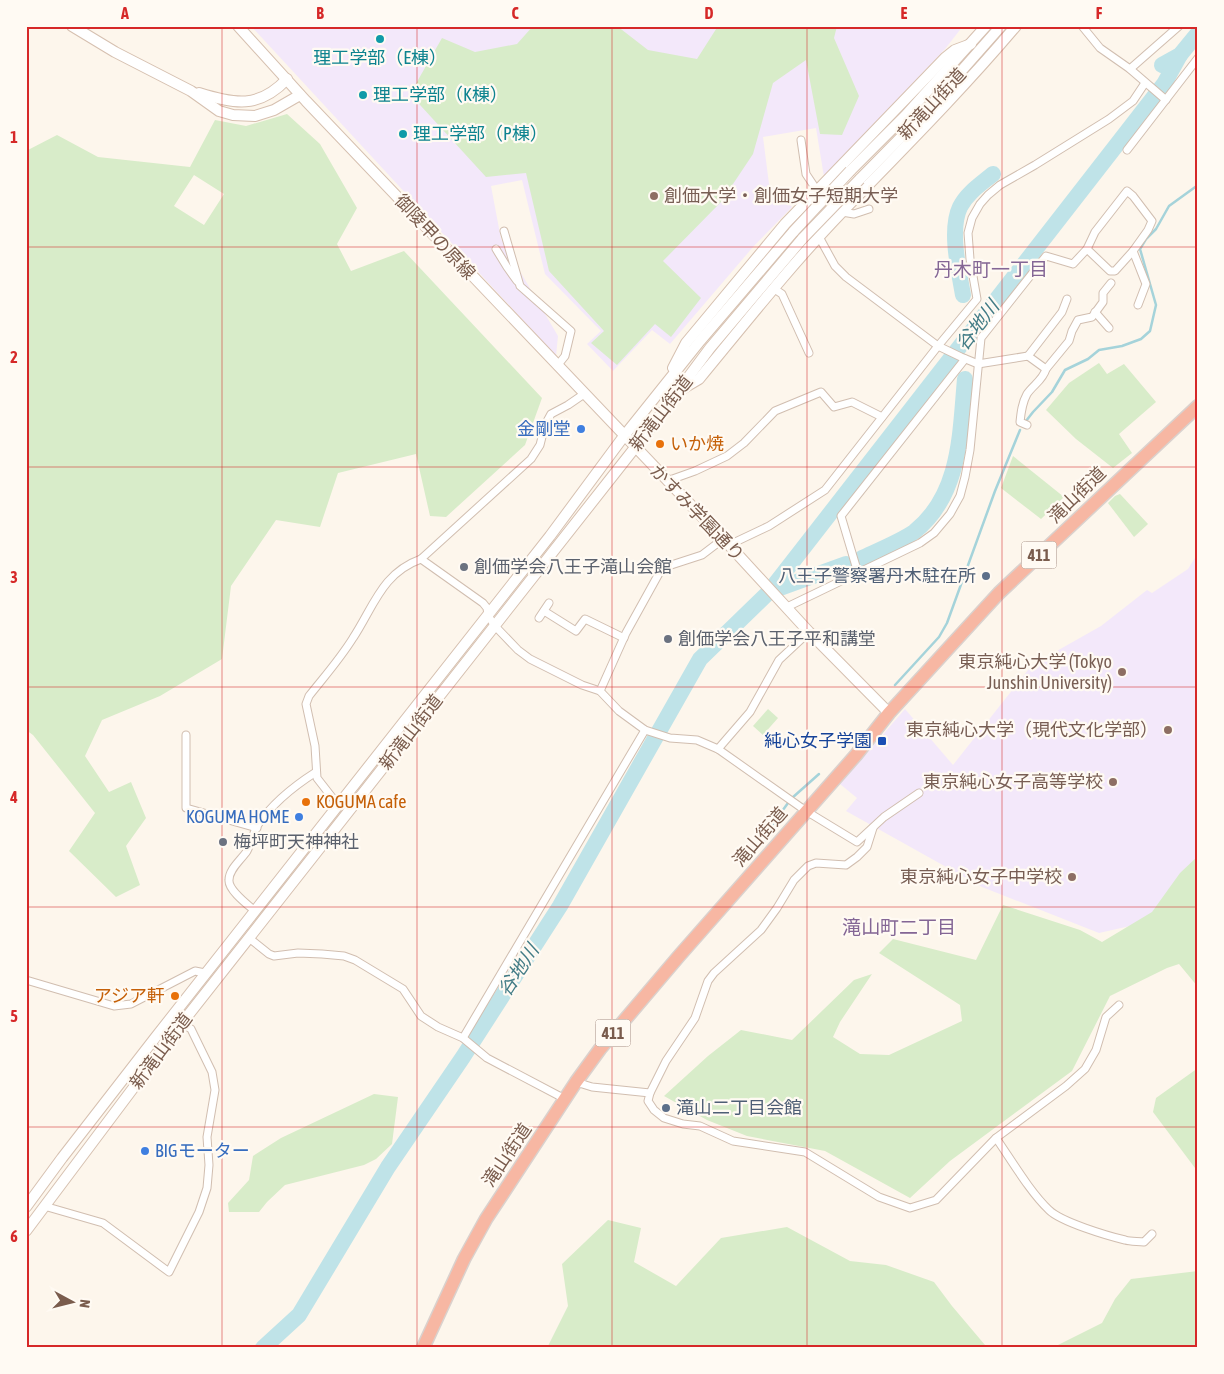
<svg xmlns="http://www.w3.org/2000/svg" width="1224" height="1374" font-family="'Asap Condensed','Noto Sans JP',sans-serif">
<rect width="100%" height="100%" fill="#fdf6ec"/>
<!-- education -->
<g fill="#f3e8fa">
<polygon points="251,26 963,26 945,49 824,177 816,128 763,137 769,184 792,207 753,247 670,344 652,330 613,371 587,344 601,331 545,274 522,180 491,186 501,239 558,336 556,356"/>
<polygon points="1198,553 1198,853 1175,904 1161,919 1099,933 982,887 846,811 857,798 840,784 905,709 953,765 1032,665 1101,626 1147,590 1152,593 1188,569"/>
</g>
<!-- green -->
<g fill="#d8ecc9" fill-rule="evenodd">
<polygon points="533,26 617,26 648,50 697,59 718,26 837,26 834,38 859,96 842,135 820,134 806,60 773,83 753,154 721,202 663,261 701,298 671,337 655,324 617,365 591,343 604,331 549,271 526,173 486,177 410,94 442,38 475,52 517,44"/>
<path d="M287,114L320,144L357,208L337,244L351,271L404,251L542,398L525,445L446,517L430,516L416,454L338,473L320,527L276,520L231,586L222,659L160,696L102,720L85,756L109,792L131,782L146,818L126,846L140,885L116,897L69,851L95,813L33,735L26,730V151L57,135L98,157L190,167L215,120L246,126ZM194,175L224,194L204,225L174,206Z"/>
<polygon points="1099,363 1107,374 1124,364 1156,402 1119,434 1132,453 1113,468 1076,439 1046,410 1069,383"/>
<polygon points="1013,456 1064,497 1041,519 1001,488"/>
<polygon points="1120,494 1148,524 1134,537 1108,503 1115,496"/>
<polygon points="768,709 778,718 763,735 753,726"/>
<polygon points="1198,856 1198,987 1179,964 1167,968 1110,996 1072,1071 950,1161 910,1198 825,1151 747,1136 707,1120 664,1096 708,1056 741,1030 792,1040 854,980 872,974 840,1022 833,1037 860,1054 889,1055 962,1021 960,1005 879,953 893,939 976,960 1003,905 1080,930 1102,942 1152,912 1180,873"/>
<polygon points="1198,1068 1198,1172 1153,1112 1156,1098"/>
<polygon points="374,1094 398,1097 392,1144 376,1159 364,1165 285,1185 267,1202 259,1212 229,1212 228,1203 249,1180 253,1156 281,1138"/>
<polygon points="608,1220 641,1228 634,1262 676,1286 721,1238 787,1227 850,1261 886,1265 934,1282 952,1306 985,1345 986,1348 547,1348 568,1306 562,1264"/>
<polygon points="1198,1271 1198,1348 1052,1348 1102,1323 1115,1299 1131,1279"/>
</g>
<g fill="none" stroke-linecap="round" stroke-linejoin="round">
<!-- stream -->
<g stroke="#a5d3da" stroke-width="2.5">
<polyline points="1026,421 1033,412 1052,392 1065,370 1088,359 1099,350 1122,346 1141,339 1150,331 1156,305 1140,249 1146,239 1156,229 1169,206 1198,185"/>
<polyline points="895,685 939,637 947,623 995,491 1020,430"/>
<polyline points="792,798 819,774"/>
<polyline points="763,845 772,825 788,803"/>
</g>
<!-- river -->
<g stroke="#bfe3e8" stroke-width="16">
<polyline points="1162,65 1180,55 1198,33"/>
<path d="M963,295C959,271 949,230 960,207C967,193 981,184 993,174"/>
<path d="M862,558C877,551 901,541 914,532C961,495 960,433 965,379"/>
<polyline points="769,592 846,564"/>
<polyline points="263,1348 299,1315 388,1167 463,1057 560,906 700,659 769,592 1164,84 1180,55"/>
</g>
<defs>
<g id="street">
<polyline points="1082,26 1100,48 1130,69 1166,100"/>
<polyline points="1130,69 1179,26"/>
<polyline points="801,140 806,174 814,186 842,212 854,214 869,209"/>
<polyline points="1127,150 1198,58"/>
<polyline points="504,231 520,286 571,331 565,356 557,366"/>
<path d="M818,235L835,266L846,277L938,346L961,357L978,364L1028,356L1046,369C1043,380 1033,385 1027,394C1022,403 1021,412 1020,422L1027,425"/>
<polyline points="496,249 507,267 517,281"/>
<polyline points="1087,249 1110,271 1115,271 1133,251"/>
<polyline points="773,288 782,294 809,353"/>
<polyline points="1095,312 1109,328"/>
<polyline points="1028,356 1062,312 1067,299"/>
<polyline points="1046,369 1069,341 1072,331 1078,320 1092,317 1103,302 1103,293 1111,283"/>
<polyline points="667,481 695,471 727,456 744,443 775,411 821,392 834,407 852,402 882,417"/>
<polyline points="729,545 769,526 825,490 938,346 977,299 970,259 968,233 972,218 980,204 988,195 1000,185 1035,165 1109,119 1133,101 1145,83"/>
<polyline points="421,559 483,603 487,608 488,615 494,625 518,650 530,659 582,685 600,691 619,711 645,730 670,738 697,740 718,749 806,811 857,842 884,817 919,793"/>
<polyline points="858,573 841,516 965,359"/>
<polyline points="787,607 920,543 934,533 950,514 960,496 965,477 970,450 981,338 1046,256 1073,264 1087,249 1095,232 1127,191 1133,196 1152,221 1148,230 1133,251 1146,284 1138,305"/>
<polyline points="544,611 576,631 585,619 624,638"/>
<polyline points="539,618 549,603"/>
<polyline points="600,691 626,633 662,568 702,555 723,539"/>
<polyline points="186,735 186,808 257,828"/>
<polyline points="718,749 750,712 779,660 809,632"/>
<path d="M338,805L317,778L315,746L306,704L309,696C324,677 340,659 353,638C374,606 382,573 421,559L531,459L540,445L545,425L551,414L568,405L584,394"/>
<path d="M255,911C248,905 228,890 229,880C229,869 241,860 247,851C251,843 253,834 257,826C271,805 294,786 316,772"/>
<polyline points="249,938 269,954 274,956 298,953 322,954 344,956 355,960 403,989 421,1016 438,1027 463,1038 487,1058 565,1099"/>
<polyline points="26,980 114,1006 131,1004 195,971 205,973"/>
<polyline points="463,1038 645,730"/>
<polyline points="576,1082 592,1087 650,1093 648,1101 654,1110 664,1118 683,1124 700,1126 733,1141 805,1152 879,1197 910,1208 936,1200 996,1138 1066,1086 1085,1069 1096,1050 1106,1017 1119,1005"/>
<polyline points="650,1093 666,1061 695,1018 708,981 714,973 761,930 777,908 794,880 808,866 816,863 846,865 857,857 867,847 873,828"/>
<path d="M996,1138C1012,1161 1030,1192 1049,1210C1061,1222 1108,1236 1125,1240C1131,1242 1138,1241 1144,1242L1152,1234"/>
<polyline points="44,1206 103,1223 169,1272 199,1212 207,1188 209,1165 207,1137 215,1090 212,1072 191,1029 182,1023"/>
</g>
<g id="secondary">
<polyline points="72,26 115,52 191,91 219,111 233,115 255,116 274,110 300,95"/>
<polyline points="238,26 306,101 729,545 809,632 889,713"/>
<path d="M199,93C234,104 259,109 287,79"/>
<polyline points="850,171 905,116 986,26"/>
<polyline points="860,179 918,120 1001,26"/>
<polyline points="673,368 686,343 785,224 945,58 955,50 971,44"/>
<path d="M682,389L699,379C746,322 791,265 842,212C901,151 961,91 1016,26"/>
<polyline points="26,1207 62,1158 155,1038 550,536 624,436 700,341 794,231"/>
<polyline points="26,1231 182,1023 652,426 710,348 803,238"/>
</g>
<polyline id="highway" points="423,1348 464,1259 486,1219 576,1082 600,1049 679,956 856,755 889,713 999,593 1198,406"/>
</defs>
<!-- street casing -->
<use href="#street" stroke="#d1beb0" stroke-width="9"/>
<!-- secondary casing -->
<use href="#secondary" stroke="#d6c0b0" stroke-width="12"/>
<!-- highway casing -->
<use href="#highway" stroke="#dad1cd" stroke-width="15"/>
<!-- street -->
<use href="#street" stroke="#fff" stroke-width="7"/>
<!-- secondary -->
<use href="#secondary" stroke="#fff" stroke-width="10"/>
<!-- highway -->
<use href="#highway" stroke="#f7b7a3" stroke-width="12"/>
<defs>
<g id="secondary-bridge">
<polyline points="794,231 850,171"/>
<polyline points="803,238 860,179"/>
</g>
</defs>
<!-- secondary-bridge casing -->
<use href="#secondary-bridge" stroke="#d6c0b0" stroke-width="12" stroke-linecap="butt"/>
<!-- secondary-bridge -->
<use href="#secondary-bridge" stroke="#fff" stroke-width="10"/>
</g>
<!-- grid -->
<path fill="none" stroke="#d62828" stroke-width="1" stroke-opacity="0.55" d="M222,26V1348M417,26V1348M612,26V1348M807,26V1348M1002,26V1348M26,247H1198M26,467H1198M26,687H1198M26,907H1198M26,1127H1198"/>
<!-- markers -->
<g fill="#0f9aa8" stroke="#fffaf3" stroke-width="2">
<circle cx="380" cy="39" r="5"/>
<circle cx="363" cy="95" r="5"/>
<circle cx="403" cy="134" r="5"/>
</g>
<g fill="#8d6e63" stroke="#fffaf3" stroke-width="2">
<circle cx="654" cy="196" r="5"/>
<circle cx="1122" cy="672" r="5"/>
<circle cx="1168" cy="730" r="5"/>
<circle cx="1113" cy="782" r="5"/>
<circle cx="1072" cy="877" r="5"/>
</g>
<g fill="#3f7fe0" stroke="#fffaf3" stroke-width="2">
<circle cx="581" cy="429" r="5"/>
<circle cx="299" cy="817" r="5"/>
<circle cx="145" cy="1151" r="5"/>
</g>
<g fill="#e8710a" stroke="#fffaf3" stroke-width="2">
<circle cx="660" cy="444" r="5"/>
<circle cx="306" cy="802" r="5"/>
<circle cx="175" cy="996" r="5"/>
</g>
<g fill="#6b7280" stroke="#fffaf3" stroke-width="2">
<circle cx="464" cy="567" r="5"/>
<circle cx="668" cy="639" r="5"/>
<circle cx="223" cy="842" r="5"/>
</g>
<g fill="#5c6f8a" stroke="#fffaf3" stroke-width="2">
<circle cx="986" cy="576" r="5"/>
<circle cx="666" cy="1108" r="5"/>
</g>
<rect fill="#1a4fb4" stroke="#fffaf3" stroke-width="2" x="877" y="736" width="10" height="10" rx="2.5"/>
<g text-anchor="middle" stroke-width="4.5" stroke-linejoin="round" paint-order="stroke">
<!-- shield labels -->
<g fill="#fffaf3" stroke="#a28b7f" stroke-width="1">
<rect x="1021.5" y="541.5" width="35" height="27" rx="4"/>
<rect x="595.5" y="1019.5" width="35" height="27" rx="4"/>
</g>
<g font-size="16" font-weight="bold" fill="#7a5c4d">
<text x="1039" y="561">411</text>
<text x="613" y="1039">411</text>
</g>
<!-- culture labels -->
<g font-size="18" fill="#0d838f" stroke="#fffaf3" text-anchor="start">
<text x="380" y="64" text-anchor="middle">理工学部（E棟）</text>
<text x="373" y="101">理工学部（K棟）</text>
<text x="413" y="140">理工学部（P棟）</text>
</g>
<!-- street labels -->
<g font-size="18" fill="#7a5c4d" stroke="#fffaf3">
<text transform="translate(932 104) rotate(-47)" y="6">新滝山街道</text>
<text transform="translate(435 237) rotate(47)" y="6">御陵甲の原線</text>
<text transform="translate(661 413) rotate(-52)" y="6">新滝山街道</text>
<text transform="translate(1077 495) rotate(-44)" y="6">滝山街道</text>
<text transform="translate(697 513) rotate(46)" y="6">かすみ学園通り</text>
<text transform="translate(411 732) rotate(-52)" y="6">新滝山街道</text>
<text transform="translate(760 837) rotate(-49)" y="6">滝山街道</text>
<text transform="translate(161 1051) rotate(-53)" y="6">新滝山街道</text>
<text transform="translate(507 1155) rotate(-56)" y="6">滝山街道</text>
</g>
<!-- education labels -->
<g font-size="18" fill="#785e54" stroke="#fffaf3" text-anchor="end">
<text x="664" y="202" text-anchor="start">創価大学・創価女子短期大学</text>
<text x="1112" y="668">東京純心大学 (Tokyo<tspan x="1112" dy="21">Junshin University)</tspan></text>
<text x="1158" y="736">東京純心大学（現代文化学部）</text>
<text x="1103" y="788">東京純心女子高等学校</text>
<text x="1062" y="883">東京純心女子中学校</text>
</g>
<!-- shop labels -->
<g font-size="18" fill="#366cbe" stroke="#fffaf3" text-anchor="end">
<text x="571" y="435">金剛堂</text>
<text x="289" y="823">KOGUMA HOME</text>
<text x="155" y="1157" text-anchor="start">BIGモーター</text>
</g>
<!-- food labels -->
<g font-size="18" fill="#c56008" stroke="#fffaf3" text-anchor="start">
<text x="670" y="450">いか焼</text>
<text x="316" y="808">KOGUMA cafe</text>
<text x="165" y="1002" text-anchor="end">アジア軒</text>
</g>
<!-- worship labels -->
<g font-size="18" fill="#5b616d" stroke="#fffaf3" text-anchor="start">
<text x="474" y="573">創価学会八王子滝山会館</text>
<text x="678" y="645">創価学会八王子平和講堂</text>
<text x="233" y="848">梅坪町天神神社</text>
</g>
<!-- service labels -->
<g font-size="18" fill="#4e5e75" stroke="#fffaf3" text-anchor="end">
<text x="976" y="582">八王子警察署丹木駐在所</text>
<text x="676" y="1114" text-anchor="start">滝山二丁目会館</text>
</g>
<!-- transit labels -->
<g font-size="18" fill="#164399" stroke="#fffaf3" text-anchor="end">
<text x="872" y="747">純心女子学園</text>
</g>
<!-- neighbourhood labels -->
<g font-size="19" fill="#846695" stroke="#fffaf3">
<text x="991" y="276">丹木町一丁目</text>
<text x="899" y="934">滝山町二丁目</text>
</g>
<!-- water labels -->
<g font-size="19" font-style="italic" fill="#437c86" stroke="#fffaf3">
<text transform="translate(977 325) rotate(-52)" y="7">谷地川</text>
<text transform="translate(518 970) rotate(-57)" y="7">谷地川</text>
</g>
</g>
<!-- border -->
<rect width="1224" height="1374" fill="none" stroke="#fffaf3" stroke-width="55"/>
<!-- north arrow -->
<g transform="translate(72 1302) rotate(97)" stroke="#fffaf3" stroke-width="4" paint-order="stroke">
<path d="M0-4L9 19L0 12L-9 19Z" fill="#7a5c4d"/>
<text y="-8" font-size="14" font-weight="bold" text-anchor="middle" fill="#7a5c4d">N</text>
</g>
<rect x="28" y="28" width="1168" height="1318" fill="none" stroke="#d62828" stroke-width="2"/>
<g font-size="16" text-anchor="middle" font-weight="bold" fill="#d62828">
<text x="125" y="19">A</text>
<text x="320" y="19">B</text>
<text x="515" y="19">C</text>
<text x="709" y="19">D</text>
<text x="904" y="19">E</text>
<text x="1099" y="19">F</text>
<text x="14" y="143">1</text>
<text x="14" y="363">2</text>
<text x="14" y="583">3</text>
<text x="14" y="803">4</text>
<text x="14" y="1022">5</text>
<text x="14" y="1242">6</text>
</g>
</svg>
